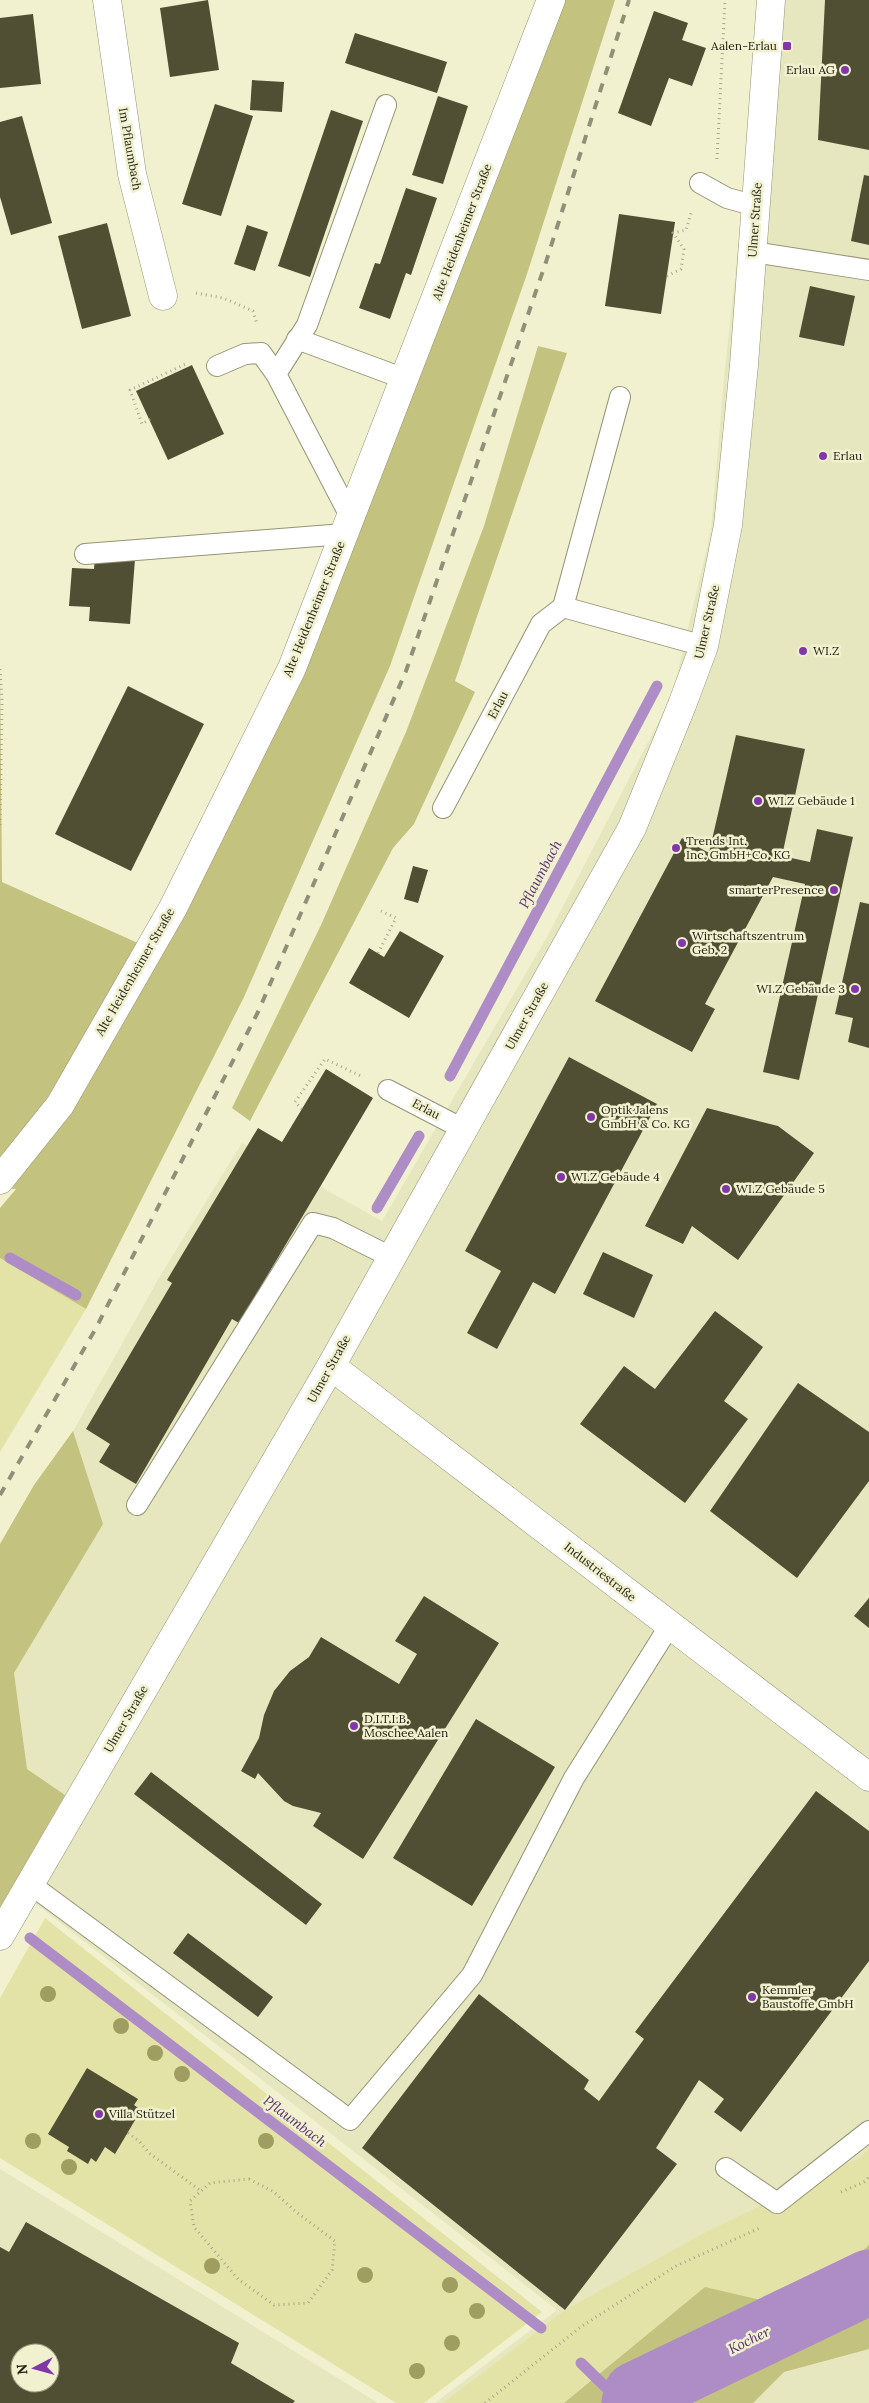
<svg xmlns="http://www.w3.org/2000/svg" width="869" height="2403" font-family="Lora,serif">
<rect width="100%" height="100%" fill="#f1f1d0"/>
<!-- built -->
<g fill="#e7e7bf" fill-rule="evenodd">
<polygon points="774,0 869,0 869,2403 435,2403 557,2310 35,1903 65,1795 27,1769 14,1673 102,1524 73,1431 160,1276 242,1143 382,1221 548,935 672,696 711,530 724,377 746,176"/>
<path d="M0,2169L378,2403H0ZM20,2353H50V2383H20Z"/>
</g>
<!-- green -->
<g fill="#e4e3a7">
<polygon points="0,1258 86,1309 0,1452"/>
<polygon points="45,1918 542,2312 424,2403 396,2403 0,2158 0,1998"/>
<polygon points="869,2147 869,2245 834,2276 782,2305 705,2287 564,2403 443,2403 565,2310 706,2232 861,2157"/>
</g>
<!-- forest -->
<g fill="#c3c27e">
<polygon points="561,0 615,0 527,274 390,666 244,997 86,1309 0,1258 0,1208 16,1189 0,1188 0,669 2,882 140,944 292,668"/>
<polygon points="538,346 567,353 455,681 475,692 414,824 393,848 250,1121 232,1108 321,925 406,732 484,526"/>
<polygon points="73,1431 103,1524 14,1673 27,1769 65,1795 0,1908 0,1544 34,1485"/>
<polygon points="869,2245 869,2349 784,2372 753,2403 564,2403 705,2287 782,2305 834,2276"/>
</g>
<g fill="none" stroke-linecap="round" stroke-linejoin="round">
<!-- stream -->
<g stroke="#ae8dc6" stroke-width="11">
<polyline points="450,1076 657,686"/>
<polyline points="377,1208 419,1136"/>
<polyline points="10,1258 76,1295"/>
<polyline points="30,1938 541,2328"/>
<polyline points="581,2363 622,2403"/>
</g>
<!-- river -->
<polyline stroke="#ae8dc6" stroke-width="65" points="634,2403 636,2394 869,2282"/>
</g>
<!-- building -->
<g fill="#504f34" fill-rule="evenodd">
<polygon points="208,0 219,70 170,77 160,8"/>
<polygon points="825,0 869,0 869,150 818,140"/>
<polygon points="654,11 688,23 682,40 706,48 692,86 669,78 651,126 618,113"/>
<polygon points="33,14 41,84 0,88 0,18"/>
<polygon points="355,33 447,62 437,93 345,63"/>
<polygon points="252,80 284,82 282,112 250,110"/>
<polygon points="438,96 468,106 443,184 412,175"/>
<polygon points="215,104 253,116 221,216 182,204"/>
<polygon points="331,110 363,121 310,277 278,266"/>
<polygon points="22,116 52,223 11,235 0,197 0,122"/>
<polygon points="864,175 869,176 869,245 851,241"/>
<polygon points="406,188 437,198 411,275 406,273 390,319 359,308 375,263 380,264"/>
<polygon points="619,214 675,222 661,314 605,306"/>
<polygon points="107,223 131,316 82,329 58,236"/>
<polygon points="247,225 268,232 255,271 234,264"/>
<polygon points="810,286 855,296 844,346 799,337"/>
<polygon points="192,365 224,434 168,460 136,391"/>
<polygon points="95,556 135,559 130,624 89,621 90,607 69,606 72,568 94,569"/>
<polygon points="128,686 204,724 131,871 55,834"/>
<polygon points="736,735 805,749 782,856 810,862 817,829 853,837 799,1080 763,1072 805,884 773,877 705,1004 715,1009 692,1052 595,1001 682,838 709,853"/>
<polygon points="413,866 428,870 418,903 404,899"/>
<polygon points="860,902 869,904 869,1048 848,1042 853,1018 835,1014"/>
<polygon points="400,931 444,956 409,1018 349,983 369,948 384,957"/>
<polygon points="569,1057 657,1104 555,1294 533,1282 497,1349 467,1333 501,1271 465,1251"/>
<polygon points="326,1069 373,1098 239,1323 232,1319 136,1484 99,1462 110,1444 86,1429 172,1283 167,1280 258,1128 282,1142"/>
<polygon points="707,1108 778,1126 814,1153 738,1260 692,1226 683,1244 645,1226"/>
<polygon points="603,1252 653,1275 634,1318 583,1294"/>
<polygon points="715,1311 763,1347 724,1401 748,1419 685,1503 580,1424 624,1366 655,1389"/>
<polygon points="798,1383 869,1432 869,1481 797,1578 710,1511"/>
<polygon points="424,1596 499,1643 363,1859 313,1826 321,1813 293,1806 284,1801 258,1773 255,1779 241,1771 259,1738 264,1715 274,1691 290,1671 309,1657 321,1637 399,1684 417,1654 395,1641"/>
<polygon points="869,1598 869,1628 854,1616"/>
<polygon points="476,1719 555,1767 472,1906 393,1858"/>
<polygon points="151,1772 322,1904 306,1925 134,1794"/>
<polygon points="816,1791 869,1831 869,1961 741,2132 714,2112 724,2099 699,2080 656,2148 677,2164 565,2310 362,2148 479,1994 589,2080 584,2089 599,2101 644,2039 635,2032"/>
<polygon points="188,1933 273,1997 258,2017 173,1953"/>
<polygon points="87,2068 138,2099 134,2105 141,2110 115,2154 105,2147 96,2162 91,2158 88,2164 67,2151 69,2147 48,2134"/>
<path d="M26,2222L239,2343L231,2363L295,2401L293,2403H0V2247L9,2252ZM20,2353H50V2383H20Z"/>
</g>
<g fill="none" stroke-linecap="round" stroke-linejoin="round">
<defs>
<g id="service">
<polyline points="700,183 727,198 756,206"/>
<polyline points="753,252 869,270"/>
<polyline points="297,339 405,379"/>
<polyline points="217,366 245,354 261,353 276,374"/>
<polyline points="351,518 276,374 307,325 386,105"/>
<polyline points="85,554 344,534"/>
<polyline points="563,607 620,397"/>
<polyline points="443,808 541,624 563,607 704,646"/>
<polyline points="388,1090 463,1129"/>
<polyline points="137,1505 313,1223 333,1228 391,1257"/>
<polyline points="30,1884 350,2120 472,1975 574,1778 670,1625"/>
<polyline points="726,2168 777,2203 869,2131"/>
</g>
<polyline id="minor" points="107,0 132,174 163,296"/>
<g id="tertiary">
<polyline points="0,1180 60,1105 173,908 292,668 551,0"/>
<polyline points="331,1366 869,1777"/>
<polyline points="0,1936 331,1366 632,828 682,705 704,646 728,525 744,365 771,0"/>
</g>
</defs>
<!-- service casing -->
<use href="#service" stroke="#959477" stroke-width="22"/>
<!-- minor casing -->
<use href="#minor" stroke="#959477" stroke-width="29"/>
<!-- tertiary casing -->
<use href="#tertiary" stroke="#959477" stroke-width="29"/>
<!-- path -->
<g stroke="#a7a78e" stroke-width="3" stroke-dasharray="1 4" stroke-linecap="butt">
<polyline points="717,159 725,0"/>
<polyline points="667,276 681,269 684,249 673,233 686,230 692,210"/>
<polyline points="196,293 223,298 253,311 257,324"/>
<polyline points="150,419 142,424 130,390 188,363"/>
<polyline points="0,669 2,701 0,828"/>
<polyline points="378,953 396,918 381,911"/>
<polyline points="302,1109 295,1102 325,1059 363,1077"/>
<polyline points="128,2133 139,2141 149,2153 201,2191"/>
<polygon points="249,2179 274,2192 296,2212 335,2241 332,2270 308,2303 274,2305 238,2279 194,2227 190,2201 210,2183"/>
<polyline points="841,2192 864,2182 869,2177"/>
<polyline points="485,2403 582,2326 676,2266 762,2227"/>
</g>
<!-- service -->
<use href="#service" stroke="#fff" stroke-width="20"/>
<!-- minor -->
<use href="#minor" stroke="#fff" stroke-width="28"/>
<!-- tertiary -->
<use href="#tertiary" stroke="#fff" stroke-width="28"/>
<!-- rail -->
<polyline stroke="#909079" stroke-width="4" stroke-dasharray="9 9" stroke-linecap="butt" points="0,1495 96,1328 258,1012 406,671 546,262 629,0"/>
</g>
<!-- trees -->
<g fill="#9f9d60">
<circle cx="48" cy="1994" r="8"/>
<circle cx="121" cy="2026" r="8"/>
<circle cx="155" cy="2053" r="8"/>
<circle cx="182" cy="2074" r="8"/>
<circle cx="33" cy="2141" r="8"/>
<circle cx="266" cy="2141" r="8"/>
<circle cx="69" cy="2167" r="8"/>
<circle cx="212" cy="2266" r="8"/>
<circle cx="365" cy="2275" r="8"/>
<circle cx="450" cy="2285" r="8"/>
<circle cx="477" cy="2311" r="8"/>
<circle cx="452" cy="2343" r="8"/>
<circle cx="417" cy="2371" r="8"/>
</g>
<!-- markers -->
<g fill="#8137aa" stroke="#f1f1d0" stroke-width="2">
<rect x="782" y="41" width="10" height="10" rx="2.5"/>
<circle cx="845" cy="70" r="5"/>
<circle cx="823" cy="456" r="5"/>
<circle cx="803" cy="651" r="5"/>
<circle cx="758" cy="801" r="5"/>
<circle cx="676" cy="848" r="5"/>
<circle cx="834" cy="890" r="5"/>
<circle cx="682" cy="943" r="5"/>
<circle cx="855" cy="989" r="5"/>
<circle cx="591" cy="1117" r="5"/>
<circle cx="561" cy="1177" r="5"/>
<circle cx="726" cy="1189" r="5"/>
<circle cx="354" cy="1726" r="5"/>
<circle cx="752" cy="1997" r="5"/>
<circle cx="99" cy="2114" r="5"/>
</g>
<g text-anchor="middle" stroke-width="5" stroke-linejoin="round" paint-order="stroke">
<!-- poi labels -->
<g font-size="12" fill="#242418" stroke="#f1f1d0" text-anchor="start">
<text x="777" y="50" text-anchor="end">Aalen-Erlau</text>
<text x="835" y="74" text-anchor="end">Erlau AG</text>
<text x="833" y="460">Erlau</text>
<text x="813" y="655">WI.Z</text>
<text x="768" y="805">WI.Z Gebäude 1</text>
<text x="686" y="845">Trends Int.<tspan x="686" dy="14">Inc. GmbH+Co. KG</tspan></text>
<text x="824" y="894" text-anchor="end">smarterPresence</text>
<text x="692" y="940">Wirtschaftszentrum<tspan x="692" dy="14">Geb. 2</tspan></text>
<text x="845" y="993" text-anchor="end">WI.Z Gebäude 3</text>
<text x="601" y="1114">Optik Jalens<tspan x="601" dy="14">GmbH &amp; Co. KG</tspan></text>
<text x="571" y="1181">WI.Z Gebäude 4</text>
<text x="736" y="1193">WI.Z Gebäude 5</text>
<text x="364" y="1723">D.I.T.I.B.<tspan x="364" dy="14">Moschee Aalen</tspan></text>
<text x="762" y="1994">Kemmler<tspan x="762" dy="14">Baustoffe GmbH</tspan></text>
<text x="109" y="2118">Villa Stützel</text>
</g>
<!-- street labels -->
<g font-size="12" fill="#242418" stroke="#f1f1d0">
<text transform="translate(130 149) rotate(80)" y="4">Im Pflaumbach</text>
<text transform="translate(755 220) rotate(-86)" y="4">Ulmer Straße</text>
<text transform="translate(462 232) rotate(-69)" y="4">Alte Heidenheimer Straße</text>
<text transform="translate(314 609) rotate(-68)" y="4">Alte Heidenheimer Straße</text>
<text transform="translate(707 622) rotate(-77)" y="4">Ulmer Straße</text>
<text transform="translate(498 705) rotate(-62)" y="4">Erlau</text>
<text transform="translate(135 972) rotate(-60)" y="4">Alte Heidenheimer Straße</text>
<text transform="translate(527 1016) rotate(-61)" y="4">Ulmer Straße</text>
<text transform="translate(426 1109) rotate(28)" y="4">Erlau</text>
<text transform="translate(329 1369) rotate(-61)" y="4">Ulmer Straße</text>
<text transform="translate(600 1572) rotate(38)" y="4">Industriestraße</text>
<text transform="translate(126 1719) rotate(-60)" y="4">Ulmer Straße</text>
</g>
<!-- water labels -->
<g font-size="14" font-style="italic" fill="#592e72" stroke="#f1f1d0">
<text transform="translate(540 874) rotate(-62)" y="5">Pflaumbach</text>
<text transform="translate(295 2121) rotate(37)" y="5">Pflaumbach</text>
<text transform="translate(749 2340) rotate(-26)" y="5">Kocher</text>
</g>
</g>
<!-- north arrow -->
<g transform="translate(35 2368) rotate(264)"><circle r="24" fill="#f1f1d0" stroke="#9f9f86"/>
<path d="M0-4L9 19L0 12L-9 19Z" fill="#8137aa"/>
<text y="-8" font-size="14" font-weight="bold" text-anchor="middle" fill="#242418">N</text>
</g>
</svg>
